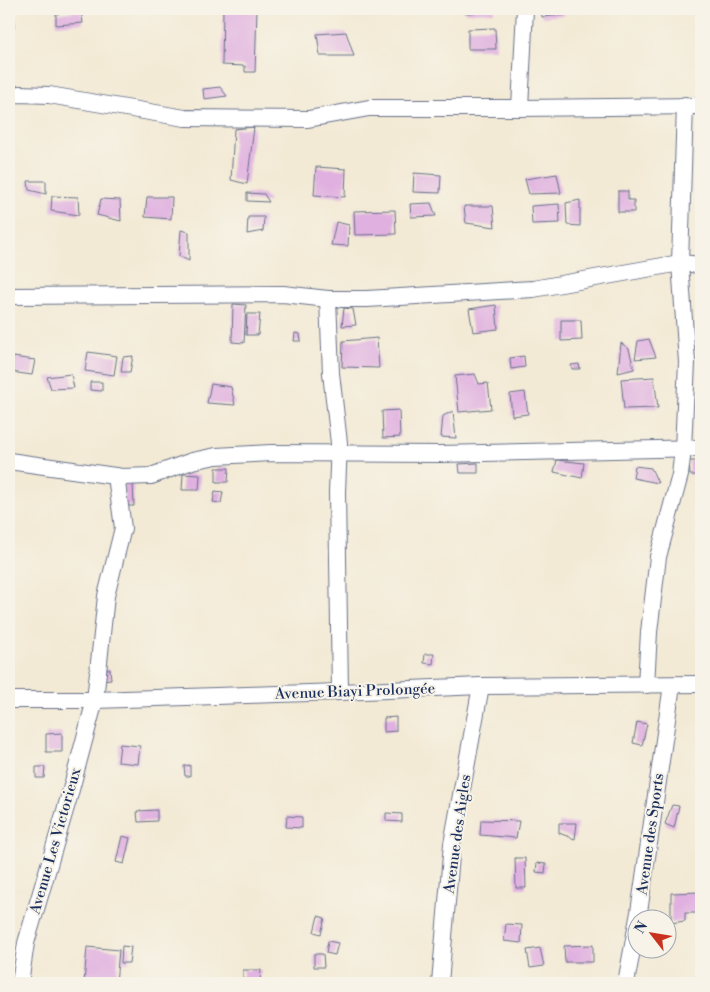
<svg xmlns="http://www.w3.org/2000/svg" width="710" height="992" font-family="'Libre Bodoni',serif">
<rect width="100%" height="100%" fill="#f7f3e8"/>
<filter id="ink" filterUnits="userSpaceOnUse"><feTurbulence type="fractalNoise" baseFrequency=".02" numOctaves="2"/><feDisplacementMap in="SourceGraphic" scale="10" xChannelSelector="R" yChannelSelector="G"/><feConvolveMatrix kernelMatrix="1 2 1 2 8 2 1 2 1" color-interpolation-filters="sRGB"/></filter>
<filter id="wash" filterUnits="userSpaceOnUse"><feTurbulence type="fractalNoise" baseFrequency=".0096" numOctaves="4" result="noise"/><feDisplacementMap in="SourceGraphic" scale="20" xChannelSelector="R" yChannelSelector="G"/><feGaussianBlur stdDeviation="1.12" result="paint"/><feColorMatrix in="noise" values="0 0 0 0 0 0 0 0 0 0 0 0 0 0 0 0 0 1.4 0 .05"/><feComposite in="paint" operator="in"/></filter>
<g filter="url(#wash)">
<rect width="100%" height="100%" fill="#f3ead5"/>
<g id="blocks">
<!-- building -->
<g fill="#e0b1e0">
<polygon points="223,9 257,9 255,72 245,72 245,66 222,65"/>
<polygon points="465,9 494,9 494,12 465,13"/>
<polygon points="541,9 565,9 565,15 542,17"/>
<polygon points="81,10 83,23 56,25 56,14"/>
<polygon points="9,19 14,19 14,28 9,27"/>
<polygon points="495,28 496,49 468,49 468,29"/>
<polygon points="346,32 354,56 320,56 317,34"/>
<polygon points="220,87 227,96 204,99 203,89"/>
<polygon points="254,127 247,184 231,180 234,129"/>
<polygon points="316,167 346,169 345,197 314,195"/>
<polygon points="414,173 441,175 440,193 413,192"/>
<polygon points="557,174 561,193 529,194 525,179"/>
<polygon points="28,181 46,181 46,194 29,190"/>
<polygon points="618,191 628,191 628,200 634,200 634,212 618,212"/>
<polygon points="247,193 264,194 269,202 247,201"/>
<polygon points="52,196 78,197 79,215 51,211"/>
<polygon points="147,197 172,197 171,219 145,217"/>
<polygon points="101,199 120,200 121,221 97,215"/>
<polygon points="580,200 580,226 567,225 566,203"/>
<polygon points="431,203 436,216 411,217 410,204"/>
<polygon points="559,204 560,223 532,224 531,206"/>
<polygon points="464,206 493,206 495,227 466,223"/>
<polygon points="395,210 396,234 355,235 354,211"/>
<polygon points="248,217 264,217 263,231 247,234"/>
<polygon points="336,222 349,225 348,246 331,245"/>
<polygon points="181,230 189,232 189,261 179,256"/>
<polygon points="233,304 246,305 244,343 232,342"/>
<polygon points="496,305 498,329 473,332 469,309"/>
<polygon points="344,308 353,309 356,325 342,326"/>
<polygon points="247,314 260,314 258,335 246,335"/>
<polygon points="561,320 581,320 582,340 561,341"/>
<polygon points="295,333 300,334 301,341 294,341"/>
<polygon points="377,338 379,368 342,367 343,341"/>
<polygon points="649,339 656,357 635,359 638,341"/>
<polygon points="621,343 629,349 634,369 618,373"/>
<polygon points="88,352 117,356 114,375 85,371"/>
<polygon points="133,356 130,372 121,372 123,357"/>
<polygon points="524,356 525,367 511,369 510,358"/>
<polygon points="13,357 35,360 32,375 11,372"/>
<polygon points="579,364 580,369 572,369 571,365"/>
<polygon points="71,374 74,388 51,389 47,377"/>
<polygon points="475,374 479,384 488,383 491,409 459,412 455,376"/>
<polygon points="654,377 658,408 624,409 621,379"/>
<polygon points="90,382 102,382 102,391 90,390"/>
<polygon points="211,384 231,387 235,405 207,403"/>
<polygon points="525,392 528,414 512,416 510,394"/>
<polygon points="399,410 400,437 383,438 382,411"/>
<polygon points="453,411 456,438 441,437 443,416"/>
<polygon points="557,460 584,463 582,478 554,472"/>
<polygon points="689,461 699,461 697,475 690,475"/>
<polygon points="478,463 478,473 460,473 459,464"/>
<polygon points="635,466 651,468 658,483 633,478"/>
<polygon points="216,468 229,468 228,482 216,482"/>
<polygon points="183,474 200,475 199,490 182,490"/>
<polygon points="133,483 134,506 124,506 124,484"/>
<polygon points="215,491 223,492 221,503 213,502"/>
<polygon points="425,654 434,654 433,664 424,663"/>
<polygon points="110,669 111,679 102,680 101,670"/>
<polygon points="396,717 396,731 384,732 384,718"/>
<polygon points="637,722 647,724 642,745 633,743"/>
<polygon points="62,733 62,752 46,752 46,734"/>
<polygon points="120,744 140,746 138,764 118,762"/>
<polygon points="190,765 190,776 185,776 184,766"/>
<polygon points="36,767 45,767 44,778 36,778"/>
<polygon points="672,805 679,806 674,828 665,824"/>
<polygon points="157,810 157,821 138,822 137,811"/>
<polygon points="386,813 402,814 402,822 386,821"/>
<polygon points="287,816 302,817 302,828 286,827"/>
<polygon points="481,820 519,821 516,838 480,835"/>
<polygon points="559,823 577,823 575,839 559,833"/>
<polygon points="122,836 130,838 124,864 116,862"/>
<polygon points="515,858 525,858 526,888 516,888"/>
<polygon points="537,863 546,864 545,873 536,872"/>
<polygon points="701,892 701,913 685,913 685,921 671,923 671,893"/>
<polygon points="318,916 325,918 321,934 314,932"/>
<polygon points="506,924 522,925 521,943 504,941"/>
<polygon points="328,941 338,943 335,955 326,953"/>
<polygon points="593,945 593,962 565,962 564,946"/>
<polygon points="122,946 131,947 129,963 121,963"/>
<polygon points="87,947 119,950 116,983 84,983"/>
<polygon points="540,948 544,966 530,968 527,950"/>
<polygon points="314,954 323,954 324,967 314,967"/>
<polygon points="243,970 261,970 260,980 243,979"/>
</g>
</g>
</g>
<g filter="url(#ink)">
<use href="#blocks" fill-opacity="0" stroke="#677088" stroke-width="1"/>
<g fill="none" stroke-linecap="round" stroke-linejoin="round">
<defs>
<g id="minor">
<polyline points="9,96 19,94 49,95 185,118 308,119 369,108 520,108 701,106"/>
<polyline points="520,108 525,9"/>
<polyline points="9,296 283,294 328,299 367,299 533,289 680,263 701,265"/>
<polyline points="328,299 331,373 339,443 337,492 340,692"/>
<polyline points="9,461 122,477 151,476 192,461 216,456 271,453 440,454 701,448"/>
<polyline points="646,685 649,632 658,557 680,475 683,449 687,362 680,263 685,105"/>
<polyline points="9,700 95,700 340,692 481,686 701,684"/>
<polyline points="20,983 26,943 69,797 95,700 106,596 123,528 116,476"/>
<polyline points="440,983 452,844 481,686"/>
<polyline points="626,983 639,912 672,685"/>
</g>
</defs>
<!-- minor casing -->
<use href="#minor" stroke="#677088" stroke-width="18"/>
<!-- minor -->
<use href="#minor" stroke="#fff" stroke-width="16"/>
</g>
</g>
<g text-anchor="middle" stroke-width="4" stroke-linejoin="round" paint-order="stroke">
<!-- street labels -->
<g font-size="15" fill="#1b2f5e" stroke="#f7f3e8">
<text transform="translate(355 691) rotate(-2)" y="5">Avenue Biayi Prolongée</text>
<text transform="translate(457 834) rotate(-82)" y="5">Avenue des Aigles</text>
<text transform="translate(650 834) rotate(-82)" y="5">Avenue des Sports</text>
<text transform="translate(55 841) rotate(-74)" y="5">Avenue Les Victorieux</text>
</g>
</g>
<!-- margin -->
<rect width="710" height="992" fill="none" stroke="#f7f3e8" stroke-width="30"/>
<!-- north arrow -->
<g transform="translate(652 934) rotate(301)"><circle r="24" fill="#f7f3e8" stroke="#9fa5b1"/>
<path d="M0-4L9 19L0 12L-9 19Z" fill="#c8321e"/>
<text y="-8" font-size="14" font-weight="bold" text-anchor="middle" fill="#1b2f5e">N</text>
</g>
</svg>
